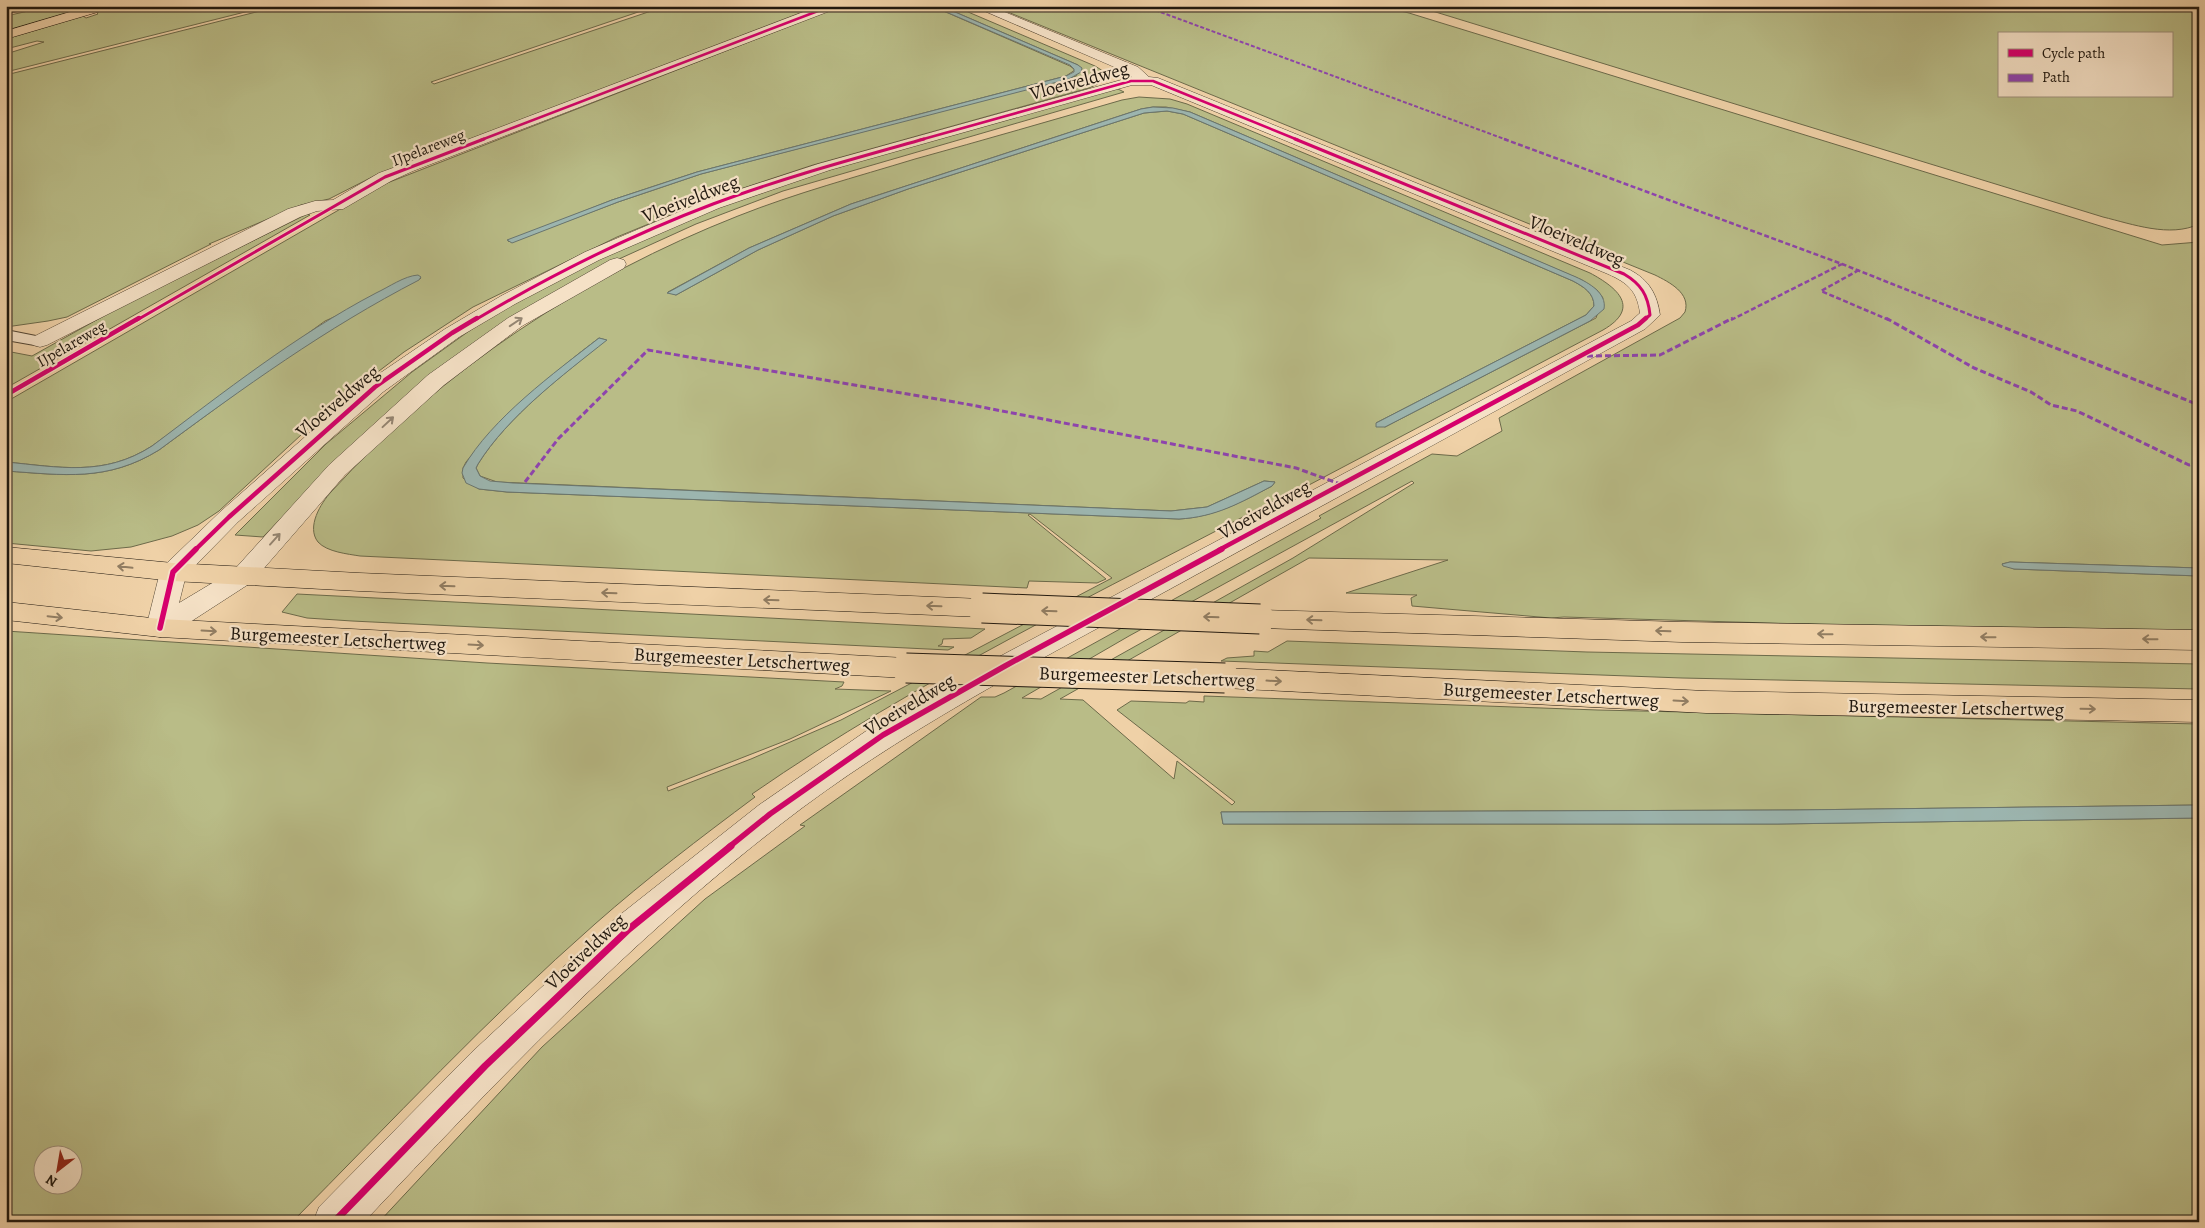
<svg xmlns="http://www.w3.org/2000/svg" width="2205" height="1228" font-family="Alegreya,serif">
<rect width="100%" height="100%" fill="#efd1a7"/>
<filter id="stains"><feTurbulence type="fractalNoise" baseFrequency=".004" numOctaves="4"/><feColorMatrix values="0 0 0 0 .2 0 0 0 0 .09 0 0 0 0 .02 0 0 0 .5 -.17"/></filter>
<radialGradient id="worn" r=".72"><stop offset=".6" stop-color="#630" stop-opacity="0"/><stop offset="1" stop-color="#630" stop-opacity=".3"/></radialGradient>
<!-- green -->
<g fill="#b9bc87" stroke="#6c6a4a" fill-rule="evenodd">
<polygon points="51,6 93,6 6,31 6,16"/>
<polygon points="117,6 144,6 139,9 141,10 155,6 269,6 6,72 6,54 44,42 37,41 6,49 6,39 83,16 86,18 98,14 96,12"/>
<polygon points="280,6 656,6 431,82 434,84 666,6 821,6 378,174 329,199 301,205 209,244 211,244 67,317 48,321 6,327 6,75"/>
<path d="M841,6H932L1070,66L1075,70L1066,76L697,172L612,200L508,241L512,242L618,202L701,174L1076,76L1080,67L1078,65L941,6H954L1095,66L1103,71L1105,76L1098,84L1089,88L813,165L707,200L617,237L473,307L404,352L329,409L219,511L198,525L172,536L131,547L91,551L6,543V471C64,475 107,482 159,450L272,367L370,305L421,278L325,321L152,446C104,477 59,467 6,462V402L382,185Z"/>
<path d="M993,6H1380L1409,13L2162,245L2199,242V568L2010,562L2002,564L2014,569L2199,576V633L1941,628L1564,617L1551,618L1412,606L1411,598L1417,595L1346,593L1448,560L1309,558L1060,699L1083,700L1174,779L1177,761L1232,805L1235,802L1117,710L1131,701L1186,703L1189,701L1204,702V696L1598,710L2199,724V805L1795,810L1221,812L1223,824H1778L2199,818V1222H379L542,1047L705,899L805,826L800,825L981,697H995L1004,693L1321,518L1319,516L1432,454L1457,456L1502,431L1499,418L1680,318L1685,312C1691,293 1669,282 1655,275ZM1412,481L1414,483L1293,558L1041,699L1022,698L1129,636Z"/>
<path d="M1416,6H2199V224C2170,238 2132,224 2103,217ZM1999,34H2171V96H1999Z"/>
<polygon points="1114,87 1124,92 783,191 696,224 619,259 571,284 323,475 263,537 235,535 326,444 412,372 469,331 509,306 579,266 757,191"/>
<path d="M1139,97L1170,99L1187,104L1590,273C1618,288 1641,308 1603,330L1290,495L1287,494L1281,497C1103,591 918,679 752,794L755,797C700,838 646,879 595,924C488,1018 391,1122 292,1222H6V631L487,663L844,682L842,686L835,689L891,691L790,739L667,787L668,791L751,759L841,720L1112,578L1030,514L1028,515L1106,579L1097,583L1029,581L1027,588L360,556C348,554 327,552 318,542C306,527 321,503 331,492C443,369 583,277 738,216C796,193 856,177 915,159C984,140 1053,120 1122,100ZM1153,107H1166L1190,112L1582,280L1597,290L1603,298L1596,318L1385,427L1376,423L1586,315L1594,306C1594,293 1584,287 1573,281L1183,114L1167,111L1144,113L908,189L833,216L758,250L676,295L668,292L749,248L851,204L1141,109ZM599,338L606,340C563,375 508,416 478,464L476,468L480,476L497,482L1171,511L1207,507L1264,481L1275,482L1272,486C1242,502 1214,517 1179,519L507,492L479,489L463,478V468L466,462C505,414 550,375 599,338ZM42,1156H72V1186H42Z"/>
<polygon points="307,214 310,215 6,388 6,351 32,356 118,308"/>
<polygon points="297,594 985,629 971,638 943,639 942,644 938,646 954,647 948,650 352,621 307,618 282,612"/>
<polygon points="1287,641 1587,652 2199,664 2199,689 1682,678 1221,661 1227,658 1254,656 1254,651 1268,652"/>
</g>
<!-- water -->
<g fill="#9cb5af" stroke="#6a766f">
<polygon points="932,6 941,6 1078,65 1082,68 1081,72 1069,79 701,174 618,202 512,243 507,240 612,200 697,172 1066,76 1074,72 1074,69 1070,65"/>
<path d="M1153,107L1173,108L1190,112L1576,277C1589,283 1607,293 1604,309L1590,321L1385,427H1376V423L1586,315L1594,306C1594,293 1584,287 1573,281L1183,114L1167,111L1144,113L908,189L833,216L758,250L676,295L667,293L749,248L851,204L1141,109Z"/>
<path d="M418,275L421,277L419,280C326,328 243,388 159,450C107,482 64,475 6,471V462C59,467 104,477 152,446C224,392 296,335 376,293C389,287 404,276 418,275Z"/>
<path d="M599,338L607,340C563,375 508,416 478,464L476,468L480,476L490,481L513,483L1171,511L1207,507L1264,481L1275,482L1272,486C1240,503 1216,517 1179,519L507,492L479,489L466,483L462,473L463,468C492,418 554,373 599,338Z"/>
<polygon points="2010,562 2199,568 2199,576 2014,569 2003,566 2002,564"/>
<polygon points="2199,805 2199,818 1778,824 1223,824 1221,812 1795,810"/>
</g>
<g fill="none" stroke-linecap="round" stroke-linejoin="round">
<defs>
<polygon id="lane" points="6,330 46,338 48,341 46,344 40,346 6,340"/>
<g id="street">
<polygon points="819,6 837,6 835,9 413,171 391,181 343,209 317,211 300,217 47,345 40,347 33,345 30,341 33,337 288,209 315,201 333,200 379,173 401,165"/>
<path d="M973,6H990L1138,67L1149,77L1158,78L1630,270C1649,280 1657,294 1660,315L1645,329C1483,418 1321,506 1159,595C1030,665 898,733 781,824C628,942 496,1082 364,1222H313L319,1207L471,1053L616,918L759,805L872,727L995,659L1631,321L1640,313C1637,291 1628,283 1608,274L1151,85H1132L830,170L719,208L599,260L515,304L459,337L383,392L238,522L186,575L179,603L234,570L329,465L428,375L508,318L610,260L617,258L624,260L626,264L624,268L522,326L444,385L345,475L252,582L170,635L160,637L150,635L146,628L160,572L164,566L220,512L367,382L445,329L501,296L585,252L707,200L818,164L1132,77L1128,73Z"/>
</g>
<g id="primary">
<polygon points="6,547 173,563 359,573 982,599 992,602 996,608 992,614 982,617 359,591 173,581 6,563"/>
<polygon points="6,602 160,619 906,658 916,661 920,668 916,675 906,678 160,637 6,620"/>
<polygon points="1260,610 1682,622 2199,630 2199,650 1682,642 1260,628 1250,626 1246,619 1250,612"/>
<polygon points="1225,668 1706,691 2199,700 2199,722 1706,713 1225,688 1215,685 1210,678 1215,671"/>
</g>
<g id="highway">
<polygon points="6,6 30,6 28,9 6,14"/>
<polygon points="90,6 110,6 108,9 6,39 6,31"/>
</g>
</defs>
<!-- lane casing -->
<use href="#lane" stroke="#534634" stroke-width="2"/>
<!-- street casing -->
<use href="#street" stroke="#534634" stroke-width="1"/>
<!-- primary casing -->
<use href="#primary" stroke="#1f170e" stroke-width="1"/>
<!-- highway casing -->
<use href="#highway" stroke="#1f170e" stroke-width="1"/>
<!-- lane -->
<use href="#lane" fill="#f5e1c6" fill-rule="evenodd"/>
<!-- street -->
<use href="#street" fill="#f5e1c6" fill-rule="evenodd"/>
<!-- primary -->
<use href="#primary" fill="#efd1a7" fill-rule="evenodd"/>
<!-- highway -->
<use href="#highway" fill="#efd1a7" fill-rule="evenodd"/>
<defs>
<g id="primary-bridge">
<polyline points="982,608 1260,619"/>
<polyline points="906,668 1225,678"/>
</g>
</defs>
<!-- primary-bridge casing -->
<use href="#primary-bridge" stroke="#1f170e" stroke-width="31" stroke-linecap="butt"/>
<!-- primary-bridge -->
<use href="#primary-bridge" stroke="#efd1a7" stroke-width="29"/>
<!-- quiet-far2 -->
<polyline stroke="#8e44ad" stroke-width="2" stroke-dasharray="4 2" stroke-linecap="butt" points="1144,6 1507,140"/>
<!-- quiet-far1 -->
<g stroke="#8e44ad" stroke-width="2.5" stroke-dasharray="5 2.5" stroke-linecap="butt">
<polyline points="1504,139 1842,264 1983,320"/>
<polyline points="1859,270 1821,291 1889,320"/>
<polyline points="1731,320 1842,264"/>
</g>
<!-- quiet -->
<g stroke="#8e44ad" stroke-width="3" stroke-dasharray="6 3" stroke-linecap="butt">
<polyline points="1886,318 1974,368 2031,392 2051,405 2077,411 2189,465 2199,463"/>
<polyline points="1980,318 2199,405"/>
<polyline points="1587,356 1660,355 1733,318"/>
<polyline points="525,482 558,439 648,350 966,404 1296,468 1340,484"/>
</g>
<defs>
<g id="cycleway-far4">
<polyline points="481,140 831,6"/>
<polyline points="920,140 1131,81 1153,81 1298,140"/>
</g>
<g id="cycleway-far3">
<path d="M1295,139L1624,274C1641,284 1648,295 1650,315L1644,320"/>
<polyline points="137,320 385,177 484,139"/>
<path d="M475,320C551,275 631,235 713,204C782,178 853,159 924,139"/>
</g>
<g id="cycleway-far2">
<polyline points="6,395 139,318"/>
<polyline points="195,550 229,517 375,387 452,333 477,318"/>
<polyline points="1219,550 1638,325 1646,318"/>
</g>
<g id="cycleway-far1">
<polyline points="160,628 173,572 196,549"/>
<polyline points="729,847 770,814 883,735 1005,666 1222,549"/>
</g>
<polyline id="cycleway" points="334,1222 485,1066 629,929 731,846"/>
</defs>
<!-- cycleway-far4 casing -->
<use href="#cycleway-far4" stroke="#f5e1c6" stroke-width="4.5"/>
<!-- cycleway-far3 casing -->
<use href="#cycleway-far3" stroke="#f5e1c6" stroke-width="5"/>
<!-- cycleway-far2 casing -->
<use href="#cycleway-far2" stroke="#f5e1c6" stroke-width="7"/>
<!-- cycleway-far1 casing -->
<use href="#cycleway-far1" stroke="#f5e1c6" stroke-width="9"/>
<!-- cycleway casing -->
<use href="#cycleway" stroke="#f5e1c6" stroke-width="10"/>
<!-- cycleway-far4 -->
<use href="#cycleway-far4" stroke="#d6006c" stroke-width="2.5"/>
<!-- cycleway-far3 -->
<use href="#cycleway-far3" stroke="#d6006c" stroke-width="3"/>
<!-- cycleway-far2 -->
<use href="#cycleway-far2" stroke="#d6006c" stroke-width="4.5"/>
<!-- cycleway-far1 -->
<use href="#cycleway-far1" stroke="#d6006c" stroke-width="5.5"/>
<!-- cycleway -->
<use href="#cycleway" stroke="#d6006c" stroke-width="7"/>
</g>
<!-- one-way arrows -->
<defs><path id="oneway-shaft" d="M-6 0H5M1.5-3L5.5 0L1.5 3" fill="none" stroke-width="1.6" stroke-linecap="round" stroke-linejoin="round" transform="scale(1.25)"/></defs>
<g stroke="#958673">
<use href="#oneway-shaft" transform="translate(516 322) rotate(-34)"/>
<use href="#oneway-shaft" transform="translate(388 422) rotate(-43)"/>
<use href="#oneway-shaft" transform="translate(275 539) rotate(-48)"/>
</g>
<g stroke="#917d62">
<use href="#oneway-shaft" transform="translate(125 567) rotate(-174)"/>
<use href="#oneway-shaft" transform="translate(447 586) rotate(-178)"/>
<use href="#oneway-shaft" transform="translate(609 593) rotate(-178)"/>
<use href="#oneway-shaft" transform="translate(771 600) rotate(-178)"/>
<use href="#oneway-shaft" transform="translate(934 606) rotate(-178)"/>
<use href="#oneway-shaft" transform="translate(1049 611) rotate(-178)"/>
<use href="#oneway-shaft" transform="translate(55 617) rotate(6)"/>
<use href="#oneway-shaft" transform="translate(1211 617) rotate(-178)"/>
<use href="#oneway-shaft" transform="translate(1314 620) rotate(-178)"/>
<use href="#oneway-shaft" transform="translate(209 631) rotate(3)"/>
<use href="#oneway-shaft" transform="translate(1663 631) rotate(-178)"/>
<use href="#oneway-shaft" transform="translate(1825 634) rotate(-179)"/>
<use href="#oneway-shaft" transform="translate(1988 637) rotate(-179)"/>
<use href="#oneway-shaft" transform="translate(2150 639) rotate(-179)"/>
<use href="#oneway-shaft" transform="translate(476 645) rotate(3)"/>
<use href="#oneway-shaft" transform="translate(1274 681) rotate(3)"/>
<use href="#oneway-shaft" transform="translate(1681 701) rotate(3)"/>
<use href="#oneway-shaft" transform="translate(2088 709) rotate(1)"/>
</g>
<g text-anchor="middle" stroke-width="4.5" stroke-linejoin="round" paint-order="stroke">
<!-- far-street labels -->
<g font-size="16" fill="#1f170e" stroke="#f5e1c6">
<text transform="translate(428 147) rotate(-21)" y="6">IJpelareweg</text>
<text transform="translate(71 343) rotate(-30)" y="6">IJpelareweg</text>
</g>
<!-- street labels -->
<g font-size="19" fill="#1f170e" stroke="#f5e1c6">
<text transform="translate(1079 80) rotate(-15)" y="7">Vloeiveldweg</text>
<text transform="translate(690 198) rotate(-21)" y="7">Vloeiveldweg</text>
<text transform="translate(1577 240) rotate(23)" y="7">Vloeiveldweg</text>
<text transform="translate(337 401) rotate(-40)" y="7">Vloeiveldweg</text>
<text transform="translate(1264 509) rotate(-29)" y="7">Vloeiveldweg</text>
<text transform="translate(338 638) rotate(3)" y="7">Burgemeester Letschertweg</text>
<text transform="translate(742 659) rotate(3)" y="7">Burgemeester Letschertweg</text>
<text transform="translate(1147 676) rotate(2)" y="7">Burgemeester Letschertweg</text>
<text transform="translate(1551 694) rotate(3)" y="7">Burgemeester Letschertweg</text>
<text transform="translate(909 704) rotate(-31)" y="7">Vloeiveldweg</text>
<text transform="translate(1956 707) rotate(1)" y="7">Burgemeester Letschertweg</text>
<text transform="translate(585 951) rotate(-43)" y="7">Vloeiveldweg</text>
</g>
</g>
<!-- margin -->
<rect width="2205" height="1228" fill="none" stroke="#efd1a7" stroke-width="25"/>
<rect x="8" y="8" width="2190" height="1213" fill="none" stroke="#1f170e" stroke-width="2.5"/>
<rect x="12" y="12" width="2180" height="1203" fill="none" stroke="#1f170e"/>
<!-- legend -->
<rect x="1998" y="32" width="175" height="65" fill="#f5e1c6" stroke="#9f907c"/>
<rect x="2008" y="49" width="25" height="8" fill="#d6006c" stroke="#9f907c"/>
<text x="2042" y="58" font-size="15" fill="#1f170e">Cycle path</text>
<rect x="2008" y="74" width="25" height="8" fill="#8e44ad" stroke="#9f907c"/>
<text x="2042" y="82" font-size="15" fill="#1f170e">Path</text>
<!-- north arrow -->
<g transform="translate(58 1170) rotate(211)"><circle r="24" fill="#f5e1c6" stroke="#9f907c"/>
<path d="M0-4L9 19L0 12L-9 19Z" fill="#8f2418"/>
<text y="-8" font-size="14" font-weight="bold" text-anchor="middle" fill="#1f170e">N</text>
</g>
<rect width="100%" height="100%" filter="url(#stains)"/>
<rect width="100%" height="100%" fill="url(#worn)"/>
</svg>
